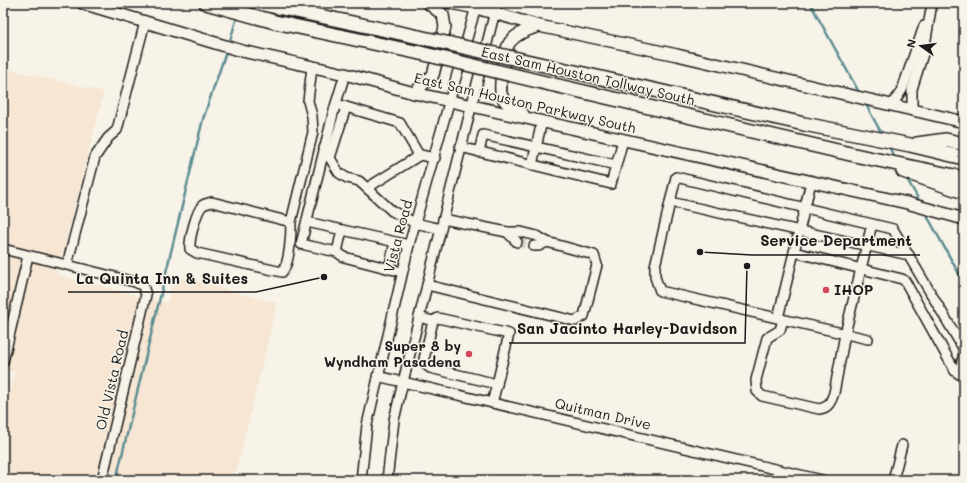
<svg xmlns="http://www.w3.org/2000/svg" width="967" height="483" font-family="Mali,sans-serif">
<rect width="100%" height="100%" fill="#f7f3e8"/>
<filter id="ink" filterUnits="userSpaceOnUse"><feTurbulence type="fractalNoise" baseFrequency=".025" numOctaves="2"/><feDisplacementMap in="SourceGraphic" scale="8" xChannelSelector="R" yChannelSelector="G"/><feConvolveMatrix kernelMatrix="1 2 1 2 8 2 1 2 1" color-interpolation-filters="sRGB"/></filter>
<g filter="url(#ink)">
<!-- built -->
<polygon fill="#f6e6d3" points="3,68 104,92 57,275 167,303 174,275 277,303 234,480 3,480 3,416 15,372 3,369"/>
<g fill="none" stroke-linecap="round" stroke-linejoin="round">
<!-- stream -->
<g stroke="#5d8d91" stroke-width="2.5">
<polyline points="810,3 860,94"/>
<polyline points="229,44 237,17"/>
<polyline points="865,103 883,136"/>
<polyline points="888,145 895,158"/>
<polyline points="906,177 920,202"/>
<polyline points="925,212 964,283"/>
<polyline points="116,480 203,119 227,49"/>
</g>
<!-- minor-tunnel -->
<polyline stroke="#d6d3c9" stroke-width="9" stroke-dasharray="9 4.5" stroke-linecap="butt" points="517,242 534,246"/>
<defs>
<g id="minor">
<polyline points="345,74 334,110 301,244 337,252 344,257 402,272"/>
<polyline points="336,104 400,123 419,155"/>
<polyline points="892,105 902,90 924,26"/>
<polyline points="912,110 912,89 924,51 932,3"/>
<polyline points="460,147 611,184 623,140"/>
<polyline points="324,148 339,173 347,178 359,181 392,211 415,223 441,229"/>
<polyline points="479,152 483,135 616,165"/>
<polyline points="330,158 346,107"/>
<polyline points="532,165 542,121"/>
<polyline points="367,188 420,155 435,158"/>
<polyline points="670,202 909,255"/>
<path d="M291,222C291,234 290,263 282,272L197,253L190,249C189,240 196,211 203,205C206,203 209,203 212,202L291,222L313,132L312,116L308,101L312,67"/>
<polyline points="307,222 409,245"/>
<polyline points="507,232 517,242"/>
<polyline points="534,246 539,246 547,242"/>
<polyline points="3,249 135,282 143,286 146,295 102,480"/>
<polyline points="337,252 342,230"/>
<polyline points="794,252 902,279 905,281 955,371 959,374 964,353"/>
<polyline points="67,265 95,157 108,138 117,130 145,22"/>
<polyline points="389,269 395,242"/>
<polyline points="427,285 575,321 584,316 597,265 594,255 547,242 537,236 521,232 507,232 443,219"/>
<polyline points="419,317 433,321 424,359 426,365 430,368 497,384 492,403"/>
<polyline points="778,318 811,182"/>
<path d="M783,320L780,330L767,338L756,380L757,391L762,396L819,409C829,408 831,401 834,393L845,334L872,224"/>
<polyline points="433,321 438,318 509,334 497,384"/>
<polyline points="868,339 660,291 655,277 655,266 676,177 893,229 963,348 964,352"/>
<polyline points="3,362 28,256"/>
<polyline points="377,376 822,480"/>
<polyline points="361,480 367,425 409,245 477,3"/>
<polyline points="387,480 394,420 403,382 497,3"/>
<polyline points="893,480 902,445"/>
</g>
<g id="major">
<polyline points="82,3 242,51 345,74 414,93 907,203 964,219"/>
<polyline points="451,3 476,8 539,26 677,55 964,122"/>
<polyline points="414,93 433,75 445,27 443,15 428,3"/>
<path d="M523,114C515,110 505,104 502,96C498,89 505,48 510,42C517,33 529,29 539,26"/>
</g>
<g id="highway">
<polyline points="206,3 275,22 420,53"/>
<polyline points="258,3 419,37"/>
<polyline points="553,67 804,124 910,145 964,158"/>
<polyline points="550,84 859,156 964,178"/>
<polyline points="917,144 946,140 964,144"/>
<polyline points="903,171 964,192"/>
</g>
</defs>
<!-- minor casing -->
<use href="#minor" stroke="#1c1c1c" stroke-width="12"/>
<!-- major casing -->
<use href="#major" stroke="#1c1c1c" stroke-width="14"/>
<!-- highway casing -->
<use href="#highway" stroke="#1c1c1c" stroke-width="16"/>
<!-- minor -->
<use href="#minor" stroke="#f7f3e8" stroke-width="9"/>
<!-- major -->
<use href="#major" stroke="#f7f3e8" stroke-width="11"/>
<!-- highway -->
<use href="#highway" stroke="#f7f3e8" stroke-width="13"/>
<defs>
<g id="highway-bridge">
<polyline points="419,37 553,67"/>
<polyline points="420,53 550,84"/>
</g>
</defs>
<!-- highway-bridge casing -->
<use href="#highway-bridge" stroke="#1c1c1c" stroke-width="16" stroke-linecap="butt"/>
<!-- highway-bridge -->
<use href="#highway-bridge" stroke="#f7f3e8" stroke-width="13"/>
</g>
</g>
<!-- markers -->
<g fill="#d1495b" stroke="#f7f3e8" stroke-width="1.5">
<circle cx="826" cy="290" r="4"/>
<circle cx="469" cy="354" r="4"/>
</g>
<g text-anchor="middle" stroke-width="3" stroke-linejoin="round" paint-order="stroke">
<!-- street labels -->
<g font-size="14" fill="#1c1c1c" stroke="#f7f3e8">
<text transform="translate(588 76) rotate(13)" y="5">East Sam Houston Tollway South</text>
<text transform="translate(525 103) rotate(13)" y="5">East Sam Houston Parkway South</text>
<text transform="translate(398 236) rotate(-75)" y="5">Vista Road</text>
<text transform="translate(112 380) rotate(-77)" y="5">Old Vista Road</text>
<text transform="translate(603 414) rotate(13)" y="5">Quitman Drive</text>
</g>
<!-- poi labels -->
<g font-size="14" font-weight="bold" fill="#1c1c1c" stroke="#f7f3e8" text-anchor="start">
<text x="834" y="295">IHOP</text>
<text x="461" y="351" text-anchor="end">Super 8 by<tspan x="461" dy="16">Wyndham Pasadena</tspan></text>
</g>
</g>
<!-- callouts -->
<path fill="none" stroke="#1c1c1c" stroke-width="1.5" d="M700 252L752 255H920M324 277L256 292H68M747 266L745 343H509"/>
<g fill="#1c1c1c" stroke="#f7f3e8" stroke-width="1.5">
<circle cx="700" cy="252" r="4"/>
<circle cx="324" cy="277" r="4"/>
<circle cx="747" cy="266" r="4"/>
</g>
<g font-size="15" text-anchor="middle" font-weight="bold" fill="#1c1c1c" stroke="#f7f3e8" stroke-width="3" stroke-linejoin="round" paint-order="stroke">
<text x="836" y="246">Service Department</text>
<text x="162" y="284">La Quinta Inn &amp; Suites</text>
<text x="627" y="334">San Jacinto Harley-Davidson</text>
</g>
<!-- margin -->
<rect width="967" height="483" fill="none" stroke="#f7f3e8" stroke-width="16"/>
<rect x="8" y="8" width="951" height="467" fill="none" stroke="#1c1c1c" stroke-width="1.5" filter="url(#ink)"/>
<!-- north arrow -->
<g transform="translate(921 46) rotate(284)" stroke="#f7f3e8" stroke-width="3" paint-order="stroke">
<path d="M0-3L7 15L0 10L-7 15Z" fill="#1c1c1c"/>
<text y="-6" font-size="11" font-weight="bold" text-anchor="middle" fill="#1c1c1c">N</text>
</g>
</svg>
